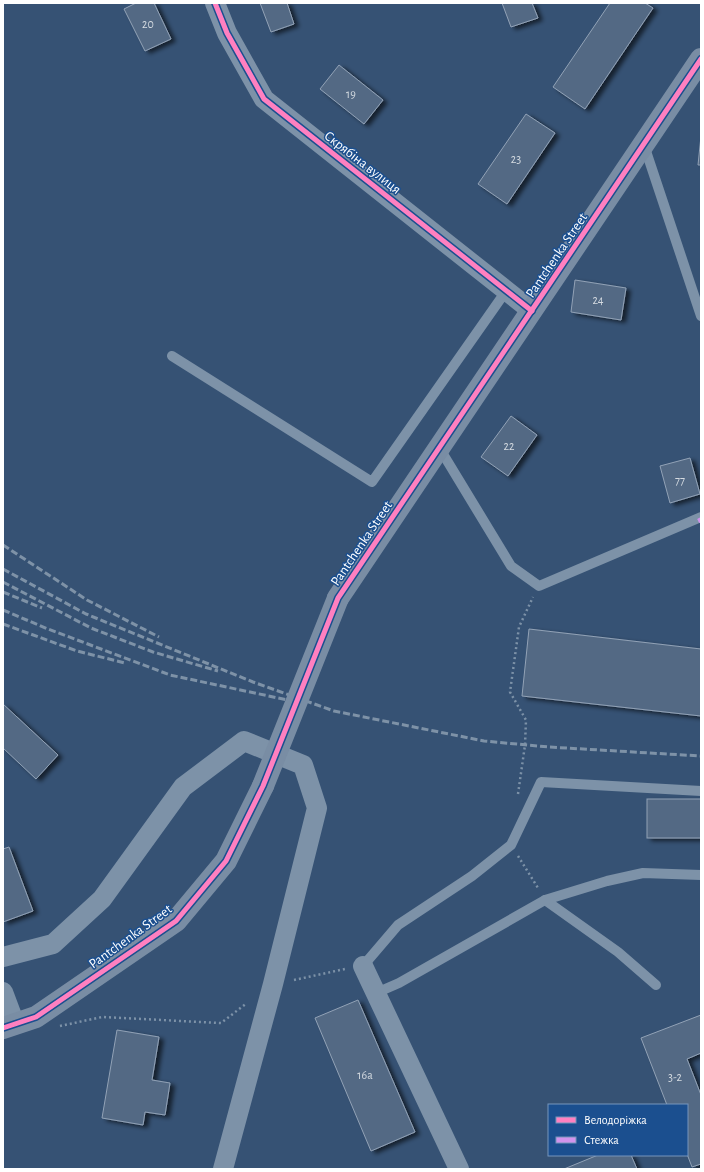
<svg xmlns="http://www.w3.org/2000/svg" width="704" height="1172" font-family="'Alegreya Sans',sans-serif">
<defs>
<filter id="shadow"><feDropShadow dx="4.5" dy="2.5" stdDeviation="2" flood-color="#0009"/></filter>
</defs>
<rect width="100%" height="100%" fill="#365274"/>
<!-- building -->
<g fill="#526984" stroke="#92a2b6" filter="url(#shadow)">
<polygon points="136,3 154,3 171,39 145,51 124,9"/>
<polygon points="260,3 287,3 294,24 271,32"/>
<polygon points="502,3 532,3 538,18 511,27"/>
<polygon points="610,3 645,3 653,8 585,109 553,87"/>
<polygon points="339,65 383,100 364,124 320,89"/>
<polygon points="526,114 555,133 507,204 478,184"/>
<polygon points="701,136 701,165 698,165"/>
<polygon points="575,280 626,288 621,320 571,312"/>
<polygon points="511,416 537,435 508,476 481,457"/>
<polygon points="690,458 700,494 670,503 660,466"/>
<polygon points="529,629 701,649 701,716 522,696"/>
<polygon points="3,704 58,755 36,779 3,748"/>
<rect x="647" y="799" width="54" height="39"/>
<polygon points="9,847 33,911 3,922 3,849"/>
<polygon points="358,1000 415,1132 371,1151 315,1018"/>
<polygon points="701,1015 701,1053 687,1059 701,1095 701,1164 692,1167 687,1154 687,1105 667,1105 641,1038"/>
<polygon points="117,1030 159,1037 152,1080 170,1083 165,1115 145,1112 143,1125 102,1118"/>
<polygon points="598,1155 631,1155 637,1169 564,1169"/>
</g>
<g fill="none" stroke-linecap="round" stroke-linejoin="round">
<!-- path -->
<g stroke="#7d92a8" stroke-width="2.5" stroke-dasharray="2 3" stroke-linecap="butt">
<polyline points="518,794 525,745 526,720 510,692 519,627 533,597"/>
<polyline points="518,856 538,888"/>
<polyline points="294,980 345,969"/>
<polyline points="60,1026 102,1017 221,1023 247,1003"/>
</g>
<!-- lane -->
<g stroke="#7d92a8" stroke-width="10">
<polyline points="644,145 701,316"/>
<polyline points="172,356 372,482 506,291"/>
<polyline points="440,449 511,566 539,586 701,517"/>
<polyline points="545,900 618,952 656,985"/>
<polyline points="363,966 398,925 472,876 511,845 541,782 701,791"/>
<polyline points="376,993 399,983 545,900 607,881 643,873 701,875"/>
</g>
<!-- street -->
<g stroke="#7d92a8" stroke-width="20">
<polyline points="215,3 227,33 264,99 532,311"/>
<polyline points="3,957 53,944 102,899 183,787 244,741 303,765 317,808 273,984 223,1169"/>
<polyline points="363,966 459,1169"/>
<polyline points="3,992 15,1024"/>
</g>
<!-- secondary -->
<g stroke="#798da4" stroke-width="22">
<polyline points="338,598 701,59"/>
<polyline points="3,1028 36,1017 176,921 226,861 263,786"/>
</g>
<!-- rail -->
<g stroke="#7e92a7" stroke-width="3" stroke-dasharray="7 3" stroke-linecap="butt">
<polyline points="3,545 87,600 159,637"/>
<polyline points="3,569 86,614 253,682 334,711 484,741 549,747 701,756"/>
<polyline points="3,582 91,628 153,652 218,671"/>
<polyline points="3,592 42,608"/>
<polyline points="3,610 48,629 170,675 297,702"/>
<polyline points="3,624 77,651 125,663"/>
</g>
<!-- secondary-bridge -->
<polyline stroke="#798da4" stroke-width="22" points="263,786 338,598"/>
<!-- quiet -->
<polyline stroke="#d193ec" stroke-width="4" stroke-dasharray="8 4" stroke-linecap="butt" points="699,518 701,522"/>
<defs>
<g id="cycleway">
<polyline points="215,3 227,33 264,99 532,311"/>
<polyline points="3,1028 36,1017 176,921 226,861 263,786 338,598 701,59"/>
</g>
</defs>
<!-- cycleway casing -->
<use href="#cycleway" stroke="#1b4f8f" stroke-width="8"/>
<!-- cycleway -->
<use href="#cycleway" stroke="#ff80c0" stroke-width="5"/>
</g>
<g text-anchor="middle" stroke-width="3" stroke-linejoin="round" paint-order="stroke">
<!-- number labels -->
<g font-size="12" fill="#d4dae0">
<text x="148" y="28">20</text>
<text x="351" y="98">19</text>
<text x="516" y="163">23</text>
<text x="598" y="304">24</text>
<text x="509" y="450">22</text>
<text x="680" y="484">77</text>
<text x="365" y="1079">16а</text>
<text x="675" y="1081">3-2</text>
</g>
<!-- street labels -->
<g font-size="14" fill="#fff" stroke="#1b4f8f">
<text transform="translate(363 162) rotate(38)" y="5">Скрябіна вулиця</text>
<text transform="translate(556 255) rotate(-56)" y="5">Pantchenka Street</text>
<text transform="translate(361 543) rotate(-56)" y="5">Pantchenka Street</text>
<text transform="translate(130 936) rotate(-36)" y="5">Pantchenka Street</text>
</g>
</g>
<!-- border -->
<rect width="704" height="1172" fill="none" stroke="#ffffff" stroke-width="8"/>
<!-- legend -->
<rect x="548" y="1104" width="140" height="52" fill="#1b4f8f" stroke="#7695bc"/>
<rect x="556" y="1117" width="20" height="6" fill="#ff80c0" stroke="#7695bc"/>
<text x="584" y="1124" font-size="12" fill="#ffffff">Велодоріжка</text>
<rect x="556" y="1137" width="20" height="6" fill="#d193ec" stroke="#7695bc"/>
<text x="584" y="1144" font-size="12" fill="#ffffff">Стежка</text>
</svg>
